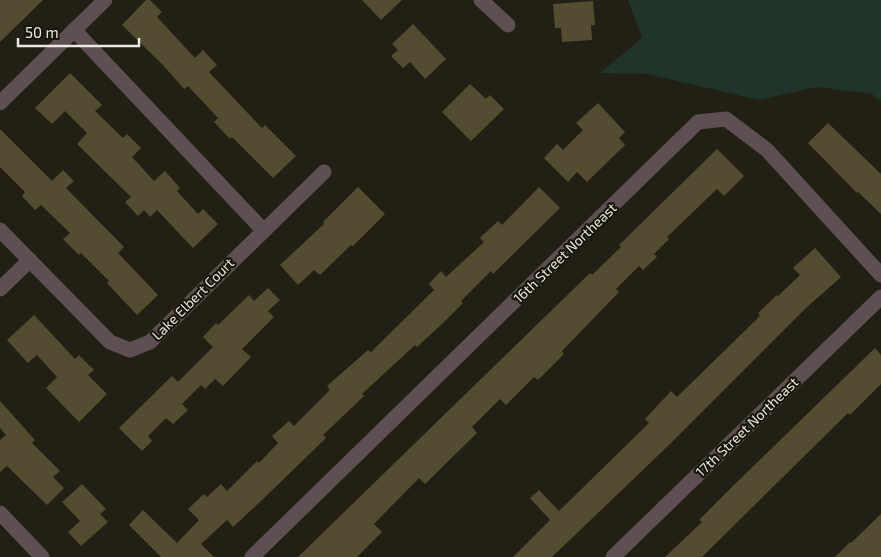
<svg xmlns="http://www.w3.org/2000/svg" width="881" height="557" font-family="'Exo 2',sans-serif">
<rect width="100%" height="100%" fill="#221f15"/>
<!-- green -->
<polygon fill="#20342a" points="628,0 881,0 881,101 872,94 817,87 759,100 647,74 600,73 642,38"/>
<!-- building -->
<g fill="#544c30">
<polygon points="0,0 43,0 0,42"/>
<polygon points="146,0 150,0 162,12 157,17 195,58 203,50 217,65 209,72 262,128 265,125 296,156 273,178 232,137 230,139 214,122 218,118 188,86 184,89 163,65 122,25"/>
<polygon points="362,0 402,0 381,20"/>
<polygon points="593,1 595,25 591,25 592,40 562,42 561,28 555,28 553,4"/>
<polygon points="413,24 446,59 425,79 410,62 403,68 391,56 398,50 392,44"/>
<polygon points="70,73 102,105 95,111 123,138 127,134 141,148 132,157 154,181 165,171 180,188 177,191 198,214 203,209 218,224 193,248 157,210 150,217 144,210 138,216 125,202 131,197 77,144 87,133 65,111 52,124 35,108"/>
<polygon points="470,84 486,99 490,95 504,109 471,141 442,112"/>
<polygon points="598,103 625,132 619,138 625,145 587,182 577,172 568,182 544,158 557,144 563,150 583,130 576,123"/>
<polygon points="828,123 881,174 881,214 858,192 857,193 808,143"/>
<polygon points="0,129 52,181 63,170 74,181 66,188 124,247 118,253 158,295 137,315 107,283 109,281 81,253 79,255 63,239 70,233 41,205 35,210 22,196 25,192 0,167"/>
<polygon points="717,149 744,176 724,196 717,189 667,237 669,239 654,254 657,257 643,270 639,266 616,289 619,292 562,351 564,354 538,380 534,377 506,405 500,399 472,427 477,433 425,484 419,478 374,524 382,532 357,557 298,557 590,273 592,275 621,247 619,245"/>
<polygon points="358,187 385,214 353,246 351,245 320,275 314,270 298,285 280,265 324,224 323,222"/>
<polygon points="539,187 560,208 493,274 491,271 461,301 463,303 442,324 417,347 415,345 362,394 364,396 323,435 326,438 260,502 233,527 227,520 201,544 214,557 161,557 129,525 143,510 177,543 199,520 188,509 204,494 207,497 221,484 227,491 257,461 259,463 278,443 272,436 289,421 294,426 330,390 327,386 368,350 371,352 434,290 429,284 441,271 446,277 484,242 480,238 498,221 502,225"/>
<polygon points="815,248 841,277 806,308 670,444 552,557 513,557 550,520 530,498 539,490 559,511 649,423 645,419 671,391 677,397 760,316 758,313 777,295 778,296 800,275 793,268"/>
<polygon points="268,288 280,300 268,311 274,317 242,349 251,357 223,386 215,379 205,389 201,385 182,404 188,410 173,424 166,418 148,436 152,441 142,451 119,428 172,376 178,382 213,347 203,337 216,323 218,325 249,295 254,301"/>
<polygon points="34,315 75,359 79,355 94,370 88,375 107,394 79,422 46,388 57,377 37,355 28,363 7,340"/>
<polygon points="875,348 881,355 881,384 850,415 848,413 702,557 665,557 702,522 699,520 734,485"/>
<polygon points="0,401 35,440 32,443 60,471 53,477 64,488 47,505 7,466 0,472 0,440 6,435 0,428"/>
<polygon points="82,484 106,509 100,514 108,522 81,546 68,532 80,521 62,502"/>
<polygon points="881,514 881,557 835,557 850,542 851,543"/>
</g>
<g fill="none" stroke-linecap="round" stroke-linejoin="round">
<!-- minor -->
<g stroke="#5d4f52" stroke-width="15">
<polyline points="481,0 508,25"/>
<polyline points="74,30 263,230"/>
<polyline points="0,103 105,0"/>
<polyline points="0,230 110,342 130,350 150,342 324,172"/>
<polyline points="0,289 30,260"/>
<polyline points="0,513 42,557"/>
<polyline points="252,557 698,122 726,119 767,150 881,275"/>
<polyline points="613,557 881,297"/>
</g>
</g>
<g text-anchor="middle" stroke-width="4.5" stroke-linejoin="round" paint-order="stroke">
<!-- street labels -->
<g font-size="14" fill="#ebe9e2" stroke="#19160c">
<text transform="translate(565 253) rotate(-44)" y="5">16th Street Northeast</text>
<text transform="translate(193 299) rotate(-45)" y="5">Lake Elbert Court</text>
<text transform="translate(747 427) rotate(-44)" y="5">17th Street Northeast</text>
</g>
</g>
<!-- scale -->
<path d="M18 38v8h121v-8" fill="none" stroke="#ebe9e2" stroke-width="2.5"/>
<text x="25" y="38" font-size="15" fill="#ebe9e2" stroke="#19160c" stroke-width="4" paint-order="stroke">50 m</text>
</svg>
